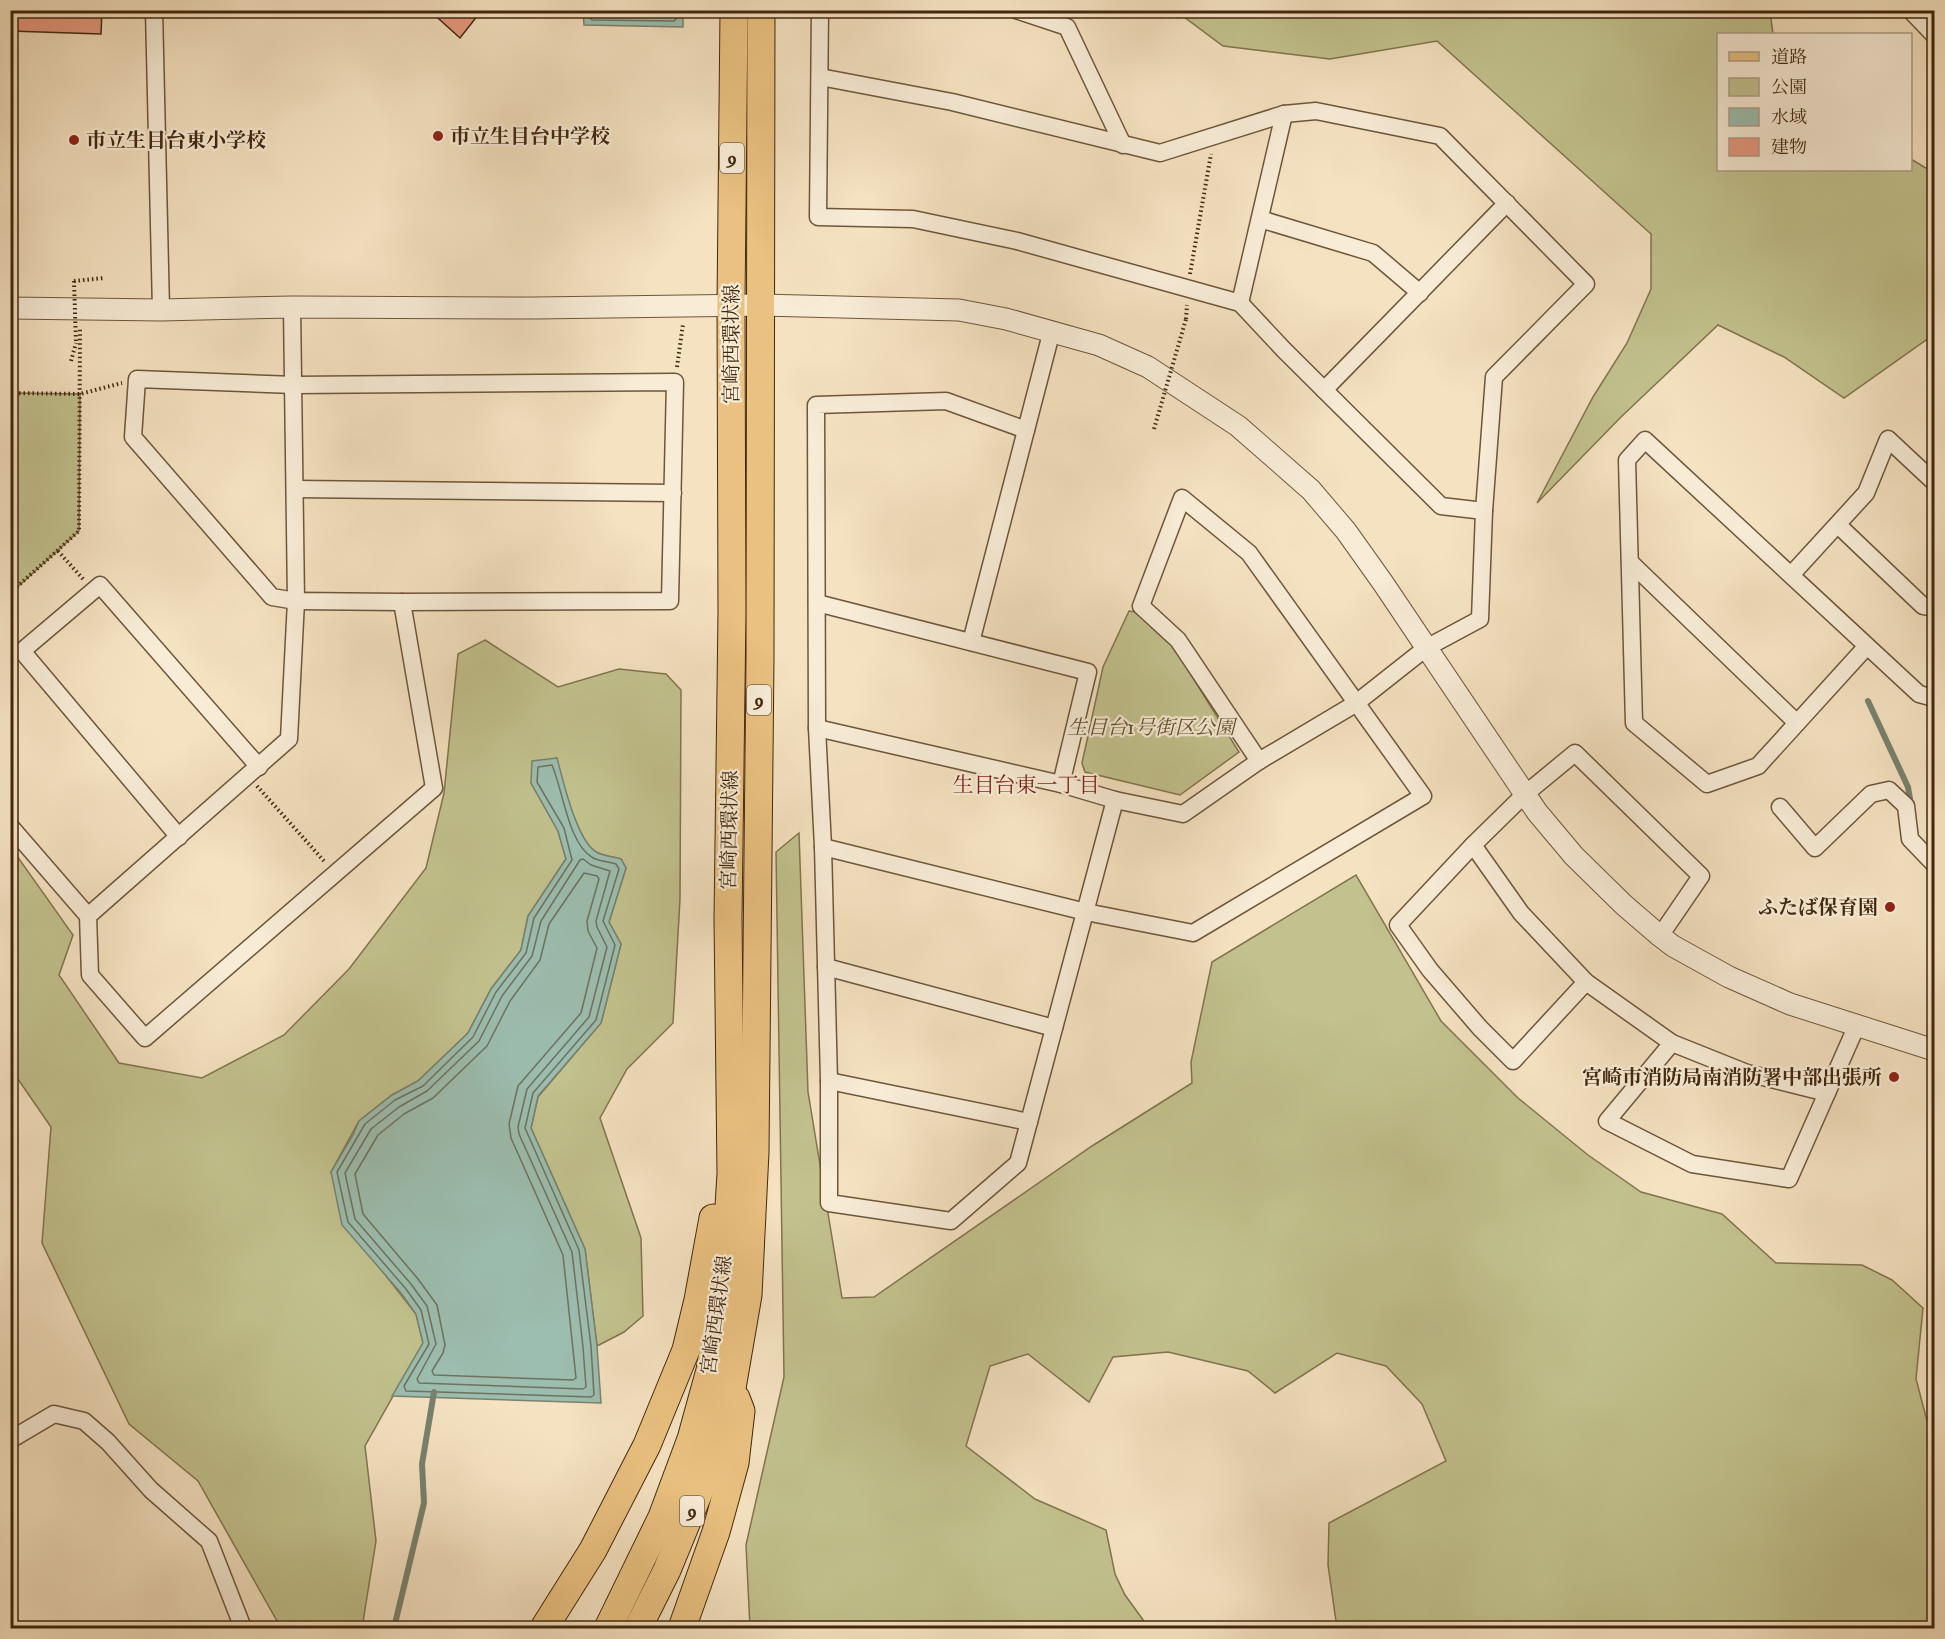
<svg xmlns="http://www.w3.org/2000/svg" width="1945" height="1639" font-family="'IM FELL Double Pica','Noto Serif JP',serif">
<rect width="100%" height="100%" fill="#f5e2c1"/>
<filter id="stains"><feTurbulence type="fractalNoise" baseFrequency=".00333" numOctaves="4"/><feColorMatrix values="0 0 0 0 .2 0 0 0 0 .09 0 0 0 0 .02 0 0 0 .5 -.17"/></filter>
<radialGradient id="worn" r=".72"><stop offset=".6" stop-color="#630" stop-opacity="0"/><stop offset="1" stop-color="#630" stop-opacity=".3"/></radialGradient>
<!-- green -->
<g fill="#c2c28e" stroke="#82744e" stroke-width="1.5">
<polygon points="1176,11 1770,11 1773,34 1718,34 1718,170 1910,170 1911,159 1934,173 1933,335 1844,398 1784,357 1718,325 1621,417 1537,503 1593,397 1627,343 1651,289 1651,234 1437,41 1330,59 1223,46"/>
<polygon points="11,393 80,394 79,531 11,593"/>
<polygon points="1129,611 1135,612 1172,644 1239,752 1180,795 1085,772 1082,763 1103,667"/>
<path d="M485,640L558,687L619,669L666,674L681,690L680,899L673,1023L627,1069L600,1118L641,1238L643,1316L624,1332L597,1346L585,1249L531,1128L538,1097L601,1023L621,944L609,922L626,868L621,859C613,857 605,856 598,853C577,844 563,780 556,758L531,783L558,831L566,859L528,916L521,950L491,989L468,1033L418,1081L392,1095L359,1121L331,1172L375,1262L416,1314L423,1343L365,1446L376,1541L362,1628H281L198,1481L129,1424L42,1243L51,1127L11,1069L10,846L73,935L59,975L119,1063L202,1078L284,1035L349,969L426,868L444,793L458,654Z"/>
<polygon points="799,833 808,1092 842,1298 874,1297 1092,1146 1192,1083 1191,1062 1212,962 1356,875 1441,1021 1518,1098 1588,1155 1641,1192 1722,1214 1776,1263 1862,1265 1892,1280 1923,1308 1916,1379 1934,1447 1934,1628 1337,1628 1328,1565 1329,1523 1446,1461 1422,1404 1386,1366 1337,1353 1275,1393 1248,1371 1168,1352 1113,1357 1089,1402 1028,1354 990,1366 966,1446 1035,1499 1106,1530 1115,1574 1125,1595 1149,1628 750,1628 746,1545 784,1377 776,852"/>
</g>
<!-- water -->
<g fill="#9cbeb0" stroke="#78826f" stroke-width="1.5">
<polygon points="583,11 683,11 683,27 584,25"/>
<path d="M557,758C563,780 577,844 598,853C605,856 614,857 621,859L626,868L609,922L621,944L601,1023L538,1096L531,1128L585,1249L597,1346L601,1403L392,1396L423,1343L416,1314L401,1293L342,1225L331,1172L353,1135L359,1121L392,1095L418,1081L468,1033L491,989L521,950L528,916L566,859L558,831L531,783L532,761Z"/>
</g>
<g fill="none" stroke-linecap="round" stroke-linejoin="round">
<!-- shore -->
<g stroke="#6e725e" stroke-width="1.5">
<polyline points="589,10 590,18 592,20 674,21 677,18 678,10"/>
<polyline points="597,10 599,12 667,13 670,10"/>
<path d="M552,765C563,790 568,844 593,858C600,861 609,862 616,864L619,869L603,921L615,945L596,1020L533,1093L525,1128L579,1250L591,1346L594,1395L591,1397L406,1391L404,1386L429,1344L421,1310L406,1289L348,1222L337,1172L365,1124L395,1100L423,1086L473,1037L496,992L526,953L534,918L572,860L564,828L537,782L538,767Z"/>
<polygon points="583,859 591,865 610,871 596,921 597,927 607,947 589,1017 527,1089 518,1127 519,1134 572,1252 583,1347 586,1387 583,1389 419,1383 417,1379 436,1344 427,1306 411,1284 355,1219 345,1173 371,1129 399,1107 427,1091 479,1041 502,996 532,956 541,921 580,860"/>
<polygon points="584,873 597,876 599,879 587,921 588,931 597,948 581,1013 518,1086 509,1124 511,1138 563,1255 576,1378 573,1380 434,1375 432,1371 443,1353 445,1345 437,1305 418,1279 363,1214 355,1174 378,1135 404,1114 433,1098 487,1046 510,1001 540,960 549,924"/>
</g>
<!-- stream -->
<g stroke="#78826f" stroke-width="6">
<polyline points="1868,701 1908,787 1911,805"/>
<polyline points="394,1628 424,1503 422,1464 434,1392"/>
</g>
</g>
<!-- building -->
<g fill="#e89a80" stroke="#41270d" stroke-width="1.5">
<polygon points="10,10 102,10 101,34 10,31"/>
<polygon points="429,10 482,10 460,38"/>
</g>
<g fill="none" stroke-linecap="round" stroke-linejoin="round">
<defs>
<g id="minor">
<polyline points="154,10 161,310"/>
<polyline points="820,10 818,217 913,219 1017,241 1240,303 1284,350 1441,506 1484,511"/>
<polyline points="1016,10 1067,27 1123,145"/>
<polyline points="1910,10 1934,35"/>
<polyline points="1260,219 1373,253 1420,293"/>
<polyline points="1240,303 1284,114"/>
<polygon points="137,379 294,385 675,382 670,601 402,602 296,601 272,597 133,437"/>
<polyline points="1324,390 1507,203"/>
<polyline points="1026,430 946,401 816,405 817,728 823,847 829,1081 829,1203 951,1221 1018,1163 1115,800"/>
<polyline points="295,489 673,493"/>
<polyline points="1838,525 1923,606 1934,608"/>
<polyline points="1630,562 1797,723"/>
<polyline points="1791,575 1866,493 1888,439 1934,482"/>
<polyline points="817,603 1088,672 1061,784"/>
<polyline points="971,642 1052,330"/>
<polyline points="1867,646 1758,766 1707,784 1634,723 1627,460 1645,440 1919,694 1934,698"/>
<polyline points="817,728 1061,784 1115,800 1183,814 1259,761 1355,704 1426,648 1480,619 1484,511 1494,377 1586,284 1440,136 1316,111 1284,114 1160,153 952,102 820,77"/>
<polyline points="1780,807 1815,848 1871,794 1889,790 1906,806 1910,839 1934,864"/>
<polyline points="10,826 88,916 90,975 145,1038 434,788 402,602"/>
<polyline points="179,837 22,651 100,585 259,767"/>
<polyline points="1473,845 1521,913 1586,982 1672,1043 1747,1073 1827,1093"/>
<polyline points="823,847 1086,912 1193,933 1423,796 1249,553 1182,498 1141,606 1178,640 1259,761"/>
<polyline points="88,916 289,739 296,601 292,307"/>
<polyline points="826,967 1054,1028"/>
<polyline points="1586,982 1513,1061 1480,1028 1430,970 1398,925 1473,845 1524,795 1575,753 1701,876 1660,936"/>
<polyline points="1672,1043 1607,1121 1692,1164 1789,1179 1857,1025"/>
<polyline points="829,1081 1029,1122"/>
<polyline points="10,1440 54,1414 84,1421 108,1442 151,1490 209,1541 243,1628"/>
</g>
<polyline id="tertiary" points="10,308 161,310 292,307 535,308 759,305 959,310 1006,319 1099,345 1148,367 1238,426 1311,490 1346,531 1383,583 1537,812 1574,856 1624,905 1660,936 1673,946 1729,977 1790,1004 1934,1050"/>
<g id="primary">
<polyline points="544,1628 593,1550 647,1445 686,1350 698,1300 713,1218"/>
<polyline points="608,1628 662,1517 691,1439 710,1370 724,1285 731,1174 728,919 732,612 731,305 734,10"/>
<polyline points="638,1628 667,1570 702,1485 732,1388 748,1295 755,1152 760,658 761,10"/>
<polyline points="682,1628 716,1532 735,1463 741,1411 736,1398"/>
</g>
</defs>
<!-- minor casing -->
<use href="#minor" stroke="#6e563a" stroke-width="19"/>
<!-- tertiary casing -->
<use href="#tertiary" stroke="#6e563a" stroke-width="23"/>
<!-- primary casing -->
<use href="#primary" stroke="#41270d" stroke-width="29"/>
<!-- path -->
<g stroke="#41270d" stroke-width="4" stroke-dasharray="1.5 3" stroke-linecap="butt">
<polyline points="1190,274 1211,154"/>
<polyline points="74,281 104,278"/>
<polyline points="1186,319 1187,305"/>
<polyline points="71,361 76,343"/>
<polyline points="677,367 683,324"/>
<polyline points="10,393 80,394 122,383"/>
<polyline points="58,551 83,579"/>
<polyline points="10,593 79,531 80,327"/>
<polyline points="257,786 324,861"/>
</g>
<!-- minor -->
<use href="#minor" stroke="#f8ecd7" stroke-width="16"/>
<!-- tertiary -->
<use href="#tertiary" stroke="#f8ecd7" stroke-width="21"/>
<!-- primary -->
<use href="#primary" stroke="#eac180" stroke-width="27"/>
<!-- path-bridge -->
<g stroke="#41270d" stroke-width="4" stroke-dasharray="1.5 3" stroke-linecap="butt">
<polyline points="74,281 76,343"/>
<polyline points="1154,429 1186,319"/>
</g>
</g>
<!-- markers -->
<g fill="#8f2418" stroke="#f8ecd7" stroke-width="2">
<circle cx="438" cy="136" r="6"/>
<circle cx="74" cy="140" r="6"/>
<circle cx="1890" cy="907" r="6"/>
<circle cx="1894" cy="1077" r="6"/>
</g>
<g text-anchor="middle" stroke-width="4.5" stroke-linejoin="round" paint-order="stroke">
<!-- shield labels -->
<g fill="#f8ecd7" stroke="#78624a" stroke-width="1.5">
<rect x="720" y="143" width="24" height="30" rx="4.5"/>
<rect x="747" y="685" width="24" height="30" rx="4.5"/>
<rect x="680" y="1496" width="24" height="30" rx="4.5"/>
</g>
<g font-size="18" font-weight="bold" fill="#41270d">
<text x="732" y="164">9</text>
<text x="759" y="706">9</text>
<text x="692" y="1517">9</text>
</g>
<!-- poi labels -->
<g font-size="20" font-weight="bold" fill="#41270d" stroke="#f8ecd7" text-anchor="start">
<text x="450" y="143">市立生目台中学校</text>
<text x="86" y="147">市立生目台東小学校</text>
<text x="1878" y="914" text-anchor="end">ふたば保育園</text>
<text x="1882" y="1084" text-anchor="end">宮崎市消防局南消防署中部出張所</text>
</g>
<!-- street labels -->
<g font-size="20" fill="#41270d" stroke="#f8ecd7">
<text transform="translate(731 344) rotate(-90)" y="7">宮崎西環状線</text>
<text transform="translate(729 830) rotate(-89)" y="7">宮崎西環状線</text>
<text transform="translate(716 1315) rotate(-82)" y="7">宮崎西環状線</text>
</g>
<!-- park labels -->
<g font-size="20" font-style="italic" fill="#614e2d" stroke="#f8ecd7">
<text x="1151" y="734">生目台1号街区公園</text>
</g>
<!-- neighbourhood labels -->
<g font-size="21" fill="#7a1f14" stroke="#f8ecd7">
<text x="1026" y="792">生目台東一丁目</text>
</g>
</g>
<!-- margin -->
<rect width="1945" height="1639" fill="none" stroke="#f5e2c1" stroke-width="36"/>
<rect x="12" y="12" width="1921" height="1615" fill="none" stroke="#41270d" stroke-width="3"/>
<rect x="18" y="18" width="1909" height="1603" fill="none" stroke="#41270d" stroke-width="1.5"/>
<!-- legend -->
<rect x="1717" y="33" width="195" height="138" fill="#f8ecd7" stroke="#af9d86" stroke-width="1.5"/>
<rect x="1729" y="52" width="30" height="9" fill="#eac180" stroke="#af9d86" stroke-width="1.5"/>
<text x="1771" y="63" font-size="18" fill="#41270d">道路</text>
<rect x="1729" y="78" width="30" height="18" fill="#c2c28e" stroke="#af9d86" stroke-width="1.5"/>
<text x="1771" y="93" font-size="18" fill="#41270d">公園</text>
<rect x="1729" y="108" width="30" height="18" fill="#9cbeb0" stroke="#af9d86" stroke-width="1.5"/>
<text x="1771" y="123" font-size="18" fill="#41270d">水域</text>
<rect x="1729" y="138" width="30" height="18" fill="#e89a80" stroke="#af9d86" stroke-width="1.5"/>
<text x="1771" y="153" font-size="18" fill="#41270d">建物</text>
<rect width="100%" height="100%" filter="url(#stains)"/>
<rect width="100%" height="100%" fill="url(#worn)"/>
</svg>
